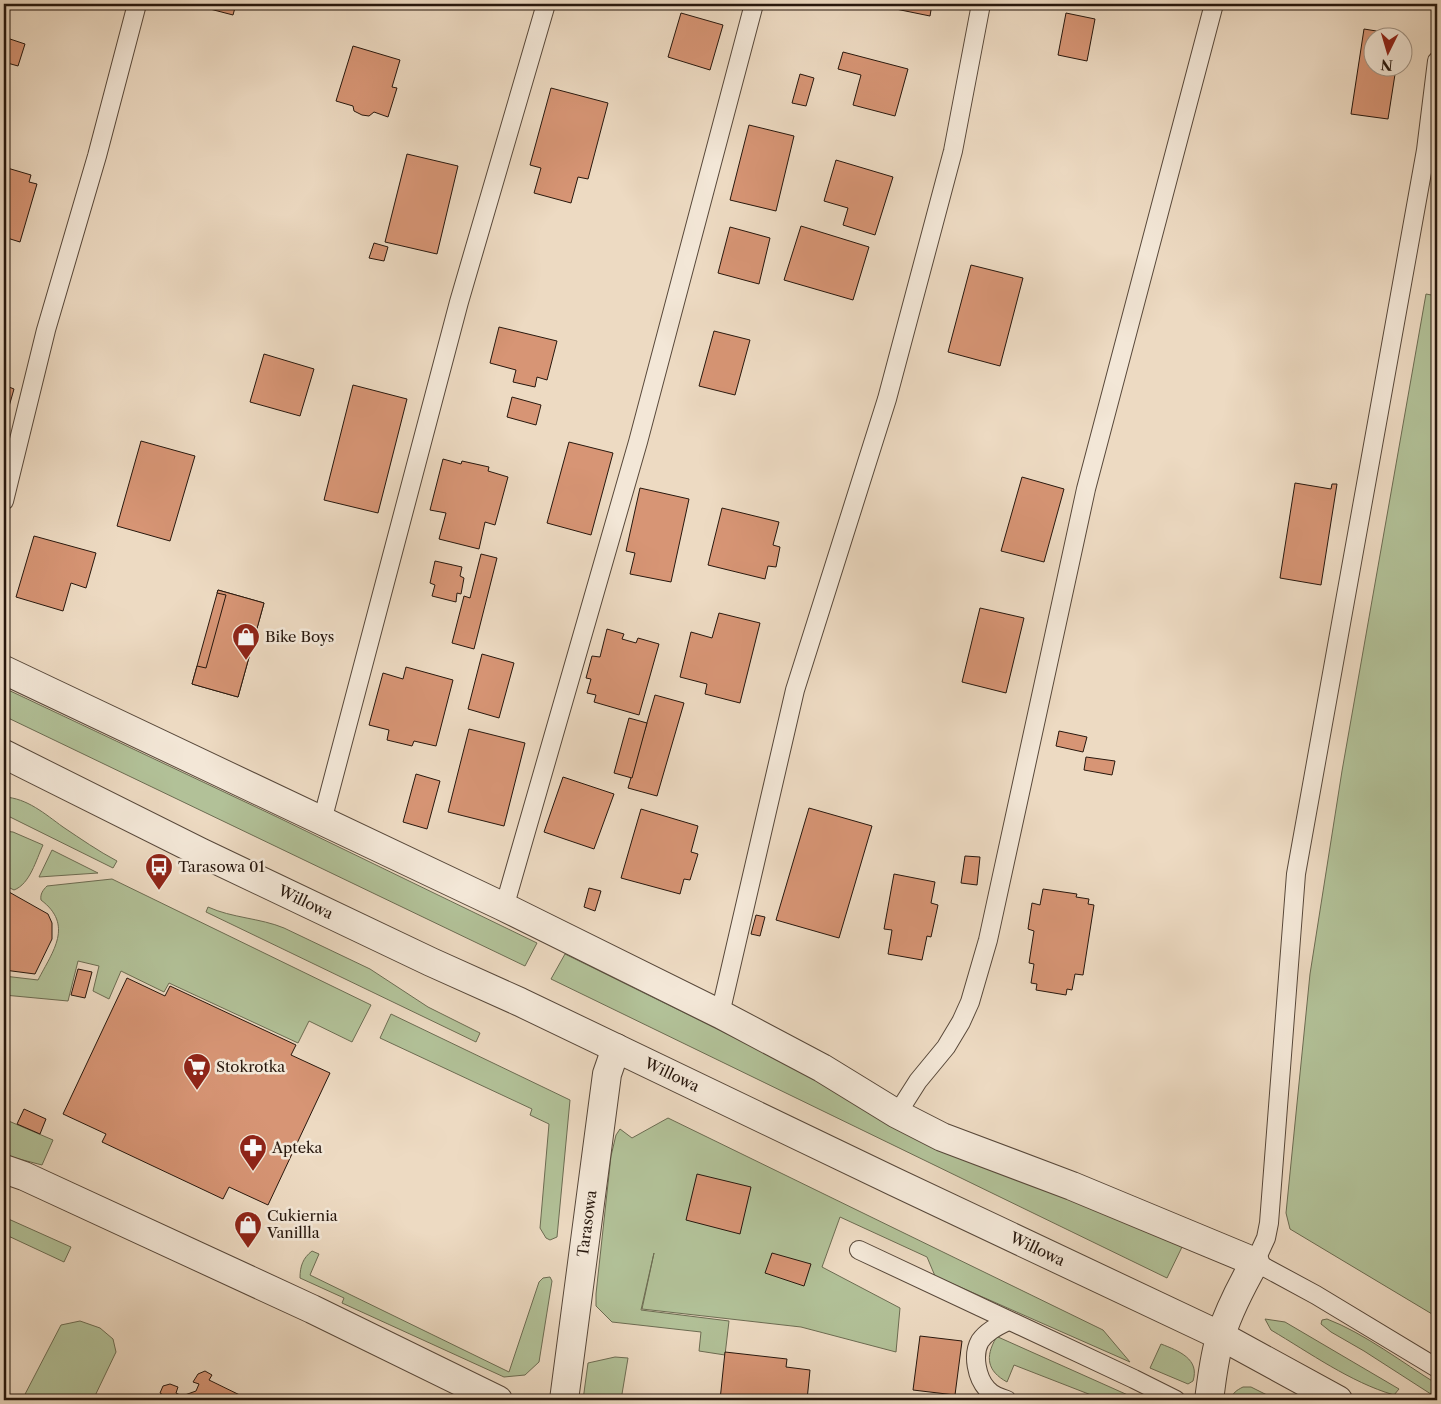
<svg xmlns="http://www.w3.org/2000/svg" width="1441" height="1404" font-family="'Libre Caslon Text',serif">
<rect width="100%" height="100%" fill="#eddac2"/>
<filter id="stains"><feTurbulence type="fractalNoise" baseFrequency=".004" numOctaves="4"/><feColorMatrix values="0 0 0 0 .2 0 0 0 0 .09 0 0 0 0 .02 0 0 0 .5 -.17"/></filter>
<radialGradient id="worn" r=".72"><stop offset=".6" stop-color="#630" stop-opacity="0"/><stop offset="1" stop-color="#630" stop-opacity=".3"/></radialGradient>
<!-- green -->
<g fill="#b2c198" stroke="#6c6c52">
<polygon points="1426,294 1437,296 1437,1317 1290,1229 1286,1213 1310,974 1342,771"/>
<polygon points="4,688 277,817 537,943 525,966 4,716"/>
<path d="M4,797C27,798 45,814 63,827C81,839 98,851 117,861L113,868L4,814Z"/>
<path d="M4,831L13,832L43,845C36,860 30,884 14,890L4,885Z"/>
<polygon points="52,850 98,873 39,877"/>
<path d="M112,879L371,1005L352,1042L309,1021L298,1043L169,983L164,992L121,971L109,999L93,991L99,966L78,961L68,1001L4,995V976L38,980C53,951 74,925 41,900C40,894 43,890 47,886Z"/>
<path d="M208,907C232,918 260,918 284,928L370,969L428,1007L480,1033L476,1042L206,912Z"/>
<polygon points="565,954 786,1063 1182,1247 1167,1278 551,979"/>
<polygon points="391,1014 570,1100 557,1237 550,1240 546,1238 540,1228 549,1124 530,1115 532,1109 380,1038"/>
<polygon points="668,1118 1103,1330 1130,1362 935,1276 927,1257 840,1217 822,1267 900,1308 896,1352 801,1327 642,1309 654,1253 641,1310 729,1321 725,1355 699,1351 701,1332 612,1322 596,1306 596,1294 611,1156 616,1135 620,1129 632,1138"/>
<polygon points="4,1119 53,1140 42,1165 4,1155"/>
<polygon points="4,1217 71,1247 64,1262 4,1234"/>
<path d="M312,1251L319,1254L310,1275L509,1372L539,1282L543,1278L550,1277L552,1281L539,1362L525,1375L504,1377L342,1303L344,1298L300,1278C300,1266 303,1258 312,1251Z"/>
<path d="M1265,1319L1285,1322L1399,1389L1394,1395C1350,1382 1310,1353 1271,1330Z"/>
<path d="M1327,1319C1364,1333 1403,1363 1437,1384V1398L1364,1351L1331,1332L1321,1324L1322,1320Z"/>
<polygon points="80,1321 100,1328 113,1339 116,1352 93,1400 22,1400 61,1325"/>
<path d="M998,1337L1139,1400H1104L1014,1365L1007,1382C987,1371 985,1357 996,1338Z"/>
<path d="M1161,1344C1179,1351 1200,1359 1193,1381L1188,1384L1150,1368Z"/>
<polygon points="615,1357 628,1358 621,1400 583,1400 588,1363"/>
<path d="M1243,1387H1251L1277,1400H1231C1232,1393 1237,1390 1243,1387Z"/>
</g>
<!-- building -->
<g fill="#d79575" stroke="#27170d">
<polygon points="211,4 236,4 233,15 210,9"/>
<polygon points="886,4 932,4 930,16 886,7"/>
<polygon points="681,13 723,25 710,70 668,57"/>
<polygon points="1066,13 1095,19 1087,61 1058,55"/>
<polygon points="1364,29 1401,35 1401,38 1374,38 1374,68 1396,68 1388,119 1351,114"/>
<polygon points="4,37 25,44 18,66 4,62"/>
<polygon points="353,46 400,60 392,87 397,88 388,117 374,112 369,116 362,115 354,111 353,106 336,101"/>
<polygon points="843,52 908,69 895,116 853,105 861,75 838,69"/>
<polygon points="800,74 814,78 806,106 792,103"/>
<polygon points="551,88 608,103 588,179 578,177 571,203 534,193 541,168 530,165"/>
<polygon points="749,125 794,136 776,211 730,200"/>
<polygon points="407,154 458,166 437,254 385,242"/>
<polygon points="836,160 893,177 875,235 843,225 848,208 824,201"/>
<polygon points="4,167 31,175 29,182 37,184 20,242 4,237"/>
<polygon points="801,226 869,247 853,300 784,280"/>
<polygon points="730,227 770,238 759,284 718,273"/>
<polygon points="374,243 388,247 384,261 369,258"/>
<polygon points="971,265 1023,278 1000,366 948,352"/>
<polygon points="499,327 557,341 547,380 537,377 535,387 513,382 516,370 490,363"/>
<polygon points="714,331 750,340 735,395 699,386"/>
<polygon points="264,354 314,369 300,416 250,402"/>
<polygon points="4,385 14,389 4,424"/>
<polygon points="353,385 407,399 378,513 324,500"/>
<polygon points="512,397 541,405 536,425 507,417"/>
<polygon points="141,441 195,456 170,541 117,526"/>
<polygon points="569,442 613,453 591,535 547,523"/>
<polygon points="443,459 461,464 462,461 489,467 488,471 508,477 495,525 485,522 479,549 439,539 446,513 430,510"/>
<polygon points="1022,477 1064,489 1044,562 1001,551"/>
<polygon points="1295,483 1331,489 1332,484 1337,484 1321,585 1280,578"/>
<polygon points="640,488 689,499 671,582 630,574 635,553 626,551"/>
<polygon points="722,508 779,522 773,545 780,547 776,567 768,566 765,579 708,565"/>
<polygon points="34,536 96,553 86,588 71,583 63,611 16,597"/>
<polygon points="481,554 497,558 474,649 452,643 464,596 470,598"/>
<polygon points="435,561 462,567 460,576 464,578 461,594 457,593 456,602 432,596 435,585 430,583"/>
<polygon points="218,590 264,603 238,697 192,684"/>
<polygon points="218,590 264,603 238,697 192,684 197,666 206,668 226,595 217,593"/>
<polygon points="980,608 1024,618 1006,693 962,682"/>
<polygon points="719,613 760,623 740,703 705,694 707,684 680,677 691,632 712,638"/>
<polygon points="607,629 624,634 622,639 636,643 638,638 659,644 639,715 594,702 596,695 587,693 591,679 586,678 592,656 600,657"/>
<polygon points="482,654 514,663 499,718 468,709"/>
<polygon points="406,667 453,680 436,746 414,741 412,746 387,740 389,730 369,725 383,673 403,679"/>
<polygon points="655,695 684,703 657,796 628,788"/>
<polygon points="629,718 647,723 632,778 614,773"/>
<polygon points="469,729 525,743 504,826 448,812"/>
<polygon points="1059,731 1087,737 1083,752 1056,746"/>
<polygon points="1086,757 1115,761 1112,775 1084,770"/>
<polygon points="416,774 440,781 427,829 403,822"/>
<polygon points="563,777 614,794 594,849 544,832"/>
<polygon points="809,808 872,826 839,938 776,920"/>
<polygon points="641,809 698,826 691,852 698,854 690,880 684,879 680,894 621,878"/>
<polygon points="965,856 980,857 977,885 961,883"/>
<polygon points="894,874 935,882 931,903 938,905 931,937 927,936 922,960 888,954 892,930 884,929"/>
<polygon points="589,888 601,891 595,911 584,907"/>
<polygon points="1043,889 1077,894 1076,897 1089,899 1088,904 1094,905 1083,975 1075,974 1072,990 1067,989 1066,995 1036,990 1037,984 1031,983 1034,964 1029,963 1034,931 1028,929 1032,903 1040,905"/>
<polygon points="4,892 9,892 48,914 52,923 52,939 35,974 4,970"/>
<polygon points="756,915 765,917 760,936 751,934"/>
<polygon points="78,969 92,972 85,998 71,995"/>
<polygon points="127,978 165,996 170,986 296,1045 291,1055 330,1073 268,1205 229,1187 223,1199 102,1142 106,1134 63,1114"/>
<polygon points="24,1109 46,1119 40,1134 17,1124"/>
<polygon points="697,1174 751,1187 740,1234 686,1220"/>
<polygon points="772,1253 811,1264 804,1286 765,1273"/>
<polygon points="920,1336 962,1341 955,1395 913,1390"/>
<polygon points="725,1352 787,1359 786,1367 810,1370 807,1400 720,1400"/>
<polygon points="205,1371 212,1375 209,1380 250,1400 163,1400 165,1396 160,1393 163,1386 170,1384 178,1387 176,1393 182,1396 196,1391 199,1384 193,1382 198,1374"/>
</g>
<g fill="none" stroke-linecap="round" stroke-linejoin="round">
<defs>
<g id="service">
<polyline points="1437,61 1426,150 1296,874 1269,1223 1266,1238 1255,1262 1316,1295 1437,1368"/>
<polyline points="4,501 46,330 97,156 137,4"/>
<polyline points="322,821 459,302 546,4"/>
<polyline points="502,906 508,894 638,442 754,4"/>
<polyline points="720,1014 795,690 887,399 953,151 981,4"/>
<polyline points="897,1114 918,1081 946,1047 961,1022 970,1002 988,940 1086,489 1214,4"/>
<polyline points="859,1250 1134,1379 1176,1400"/>
<path d="M1007,1400C1000,1398 992,1395 987,1389C977,1378 972,1355 980,1341C987,1331 998,1326 1008,1321"/>
</g>
<g id="minor">
<path d="M4,670L502,906L720,1014L822,1068L897,1114L942,1137L1072,1186L1255,1262C1242,1285 1229,1310 1221,1335C1214,1356 1212,1379 1209,1400"/>
<polyline points="4,1169 24,1176 312,1309 498,1400"/>
<path id="s1" d="M564,1400L607,1074L616,1048"/>
</g>
<g id="tertiary">
<path id="s2" d="M4,754L200,852L431,962L520,1002L895,1182L1221,1336L1338,1400"/>
</g>
</defs>
<!-- service casing -->
<use href="#service" stroke="#58483a" stroke-width="20"/>
<!-- minor casing -->
<use href="#minor" stroke="#58483a" stroke-width="30"/>
<!-- tertiary casing -->
<use href="#tertiary" stroke="#58483a" stroke-width="30"/>
<!-- service -->
<use href="#service" stroke="#f3e7d7" stroke-width="18"/>
<!-- minor -->
<use href="#minor" stroke="#f3e7d7" stroke-width="28"/>
<!-- tertiary -->
<use href="#tertiary" stroke="#f3e7d7" stroke-width="28"/>
</g>
<!-- icons -->
<defs>
<symbol id="shop-pin" viewBox="-11 -11 22 30"><path d="M0 17L-7.5 6A9.5 9.5 0 1 1 7.5 6Z" fill="#8f2418" stroke="#f3e7d7"/><path d="M-5-2.5h2.3a2.7 3.5 0 0 1 5.4 0H5L5.5 6h-11ZM-1.5-2.5h3a1.5 2.3 0 0 0-3 0Z" fill="#fff"/></symbol>
<symbol id="bus-pin" viewBox="-11 -11 22 30"><path d="M0 17L-7.5 6A9.5 9.5 0 1 1 7.5 6Z" fill="#8f2418" stroke="#f3e7d7"/><path d="M-5-6H5V4H4V6H2V4H-2V6H-4V4H-5ZM-3.5-4V0h7V-4ZM-3.5 1.2v1.5H-2V1.2ZM2 1.2v1.5H3.5V1.2Z" fill="#fff"/></symbol>
<symbol id="supermarket-pin" viewBox="-11 -11 22 30"><path d="M0 17L-7.5 6A9.5 9.5 0 1 1 7.5 6Z" fill="#8f2418" stroke="#f3e7d7"/><path d="M-6-5.5h2.5l.6 2H6L4.5 2H-2.5L-4.4-4H-6ZM-1.5 3.2a1.3 1.3 0 1 0 .1 0ZM3 3.2a1.3 1.3 0 1 0 .1 0Z" fill="#fff"/></symbol>
<symbol id="pharmacy-pin" viewBox="-11 -11 22 30"><path d="M0 17L-7.5 6A9.5 9.5 0 1 1 7.5 6Z" fill="#8f2418" stroke="#f3e7d7"/><path d="M-2-6h4v4h4v4h-4v4h-4v-4h-4v-4h4Z" fill="#fff"/></symbol>
</defs>
<g fill-rule="evenodd">
<use href="#shop-pin" x="230" y="621" width="32" height="43"/>
<use href="#bus-pin" x="143" y="851" width="32" height="43"/>
<use href="#supermarket-pin" x="181" y="1051" width="32" height="43"/>
<use href="#pharmacy-pin" x="237" y="1132" width="32" height="43"/>
<use href="#shop-pin" x="232" y="1209" width="32" height="43"/>
</g>
<g text-anchor="middle" stroke-width="5" stroke-linejoin="round" paint-order="stroke">
<!-- poi labels -->
<g font-size="15" fill="#27170d" stroke="#f3e7d7" text-anchor="start">
<text x="265" y="642">Bike Boys</text>
<text x="178" y="872">Tarasowa 01</text>
<text x="216" y="1072">Stokrotka</text>
<text x="272" y="1153">Apteka</text>
<text x="267" y="1221">Cukiernia<tspan x="267" dy="17">Vanillla</tspan></text>
</g>
<!-- street labels -->
<g font-size="15" fill="#27170d" stroke="#f3e7d7">
<text dy="5" stroke="none"><textPath href="#s2" startOffset="336">Willowa</textPath></text>
<text dy="5" stroke="none"><textPath href="#s2" startOffset="741">Willowa</textPath></text>
<text dy="5" stroke="none"><textPath href="#s1" startOffset="178">Tarasowa</textPath></text>
<text dy="5" stroke="none"><textPath href="#s2" startOffset="1146">Willowa</textPath></text>
</g>
</g>
<!-- margin -->
<rect width="1441" height="1404" fill="none" stroke="#eddac2" stroke-width="20"/>
<rect x="5" y="5" width="1431" height="1394" fill="none" stroke="#27170d" stroke-width="2.5"/>
<rect x="10" y="10" width="1421" height="1384" fill="none" stroke="#27170d"/>
<!-- north arrow -->
<g transform="translate(1388 52) rotate(185)"><circle r="24" fill="#f3e7d7" stroke="#a19486"/>
<path d="M0-4L9 19L0 12L-9 19Z" fill="#8f2418"/>
<text y="-8" font-size="14" font-weight="bold" text-anchor="middle" fill="#27170d">N</text>
</g>
<rect width="100%" height="100%" filter="url(#stains)"/>
<rect width="100%" height="100%" fill="url(#worn)"/>
</svg>
